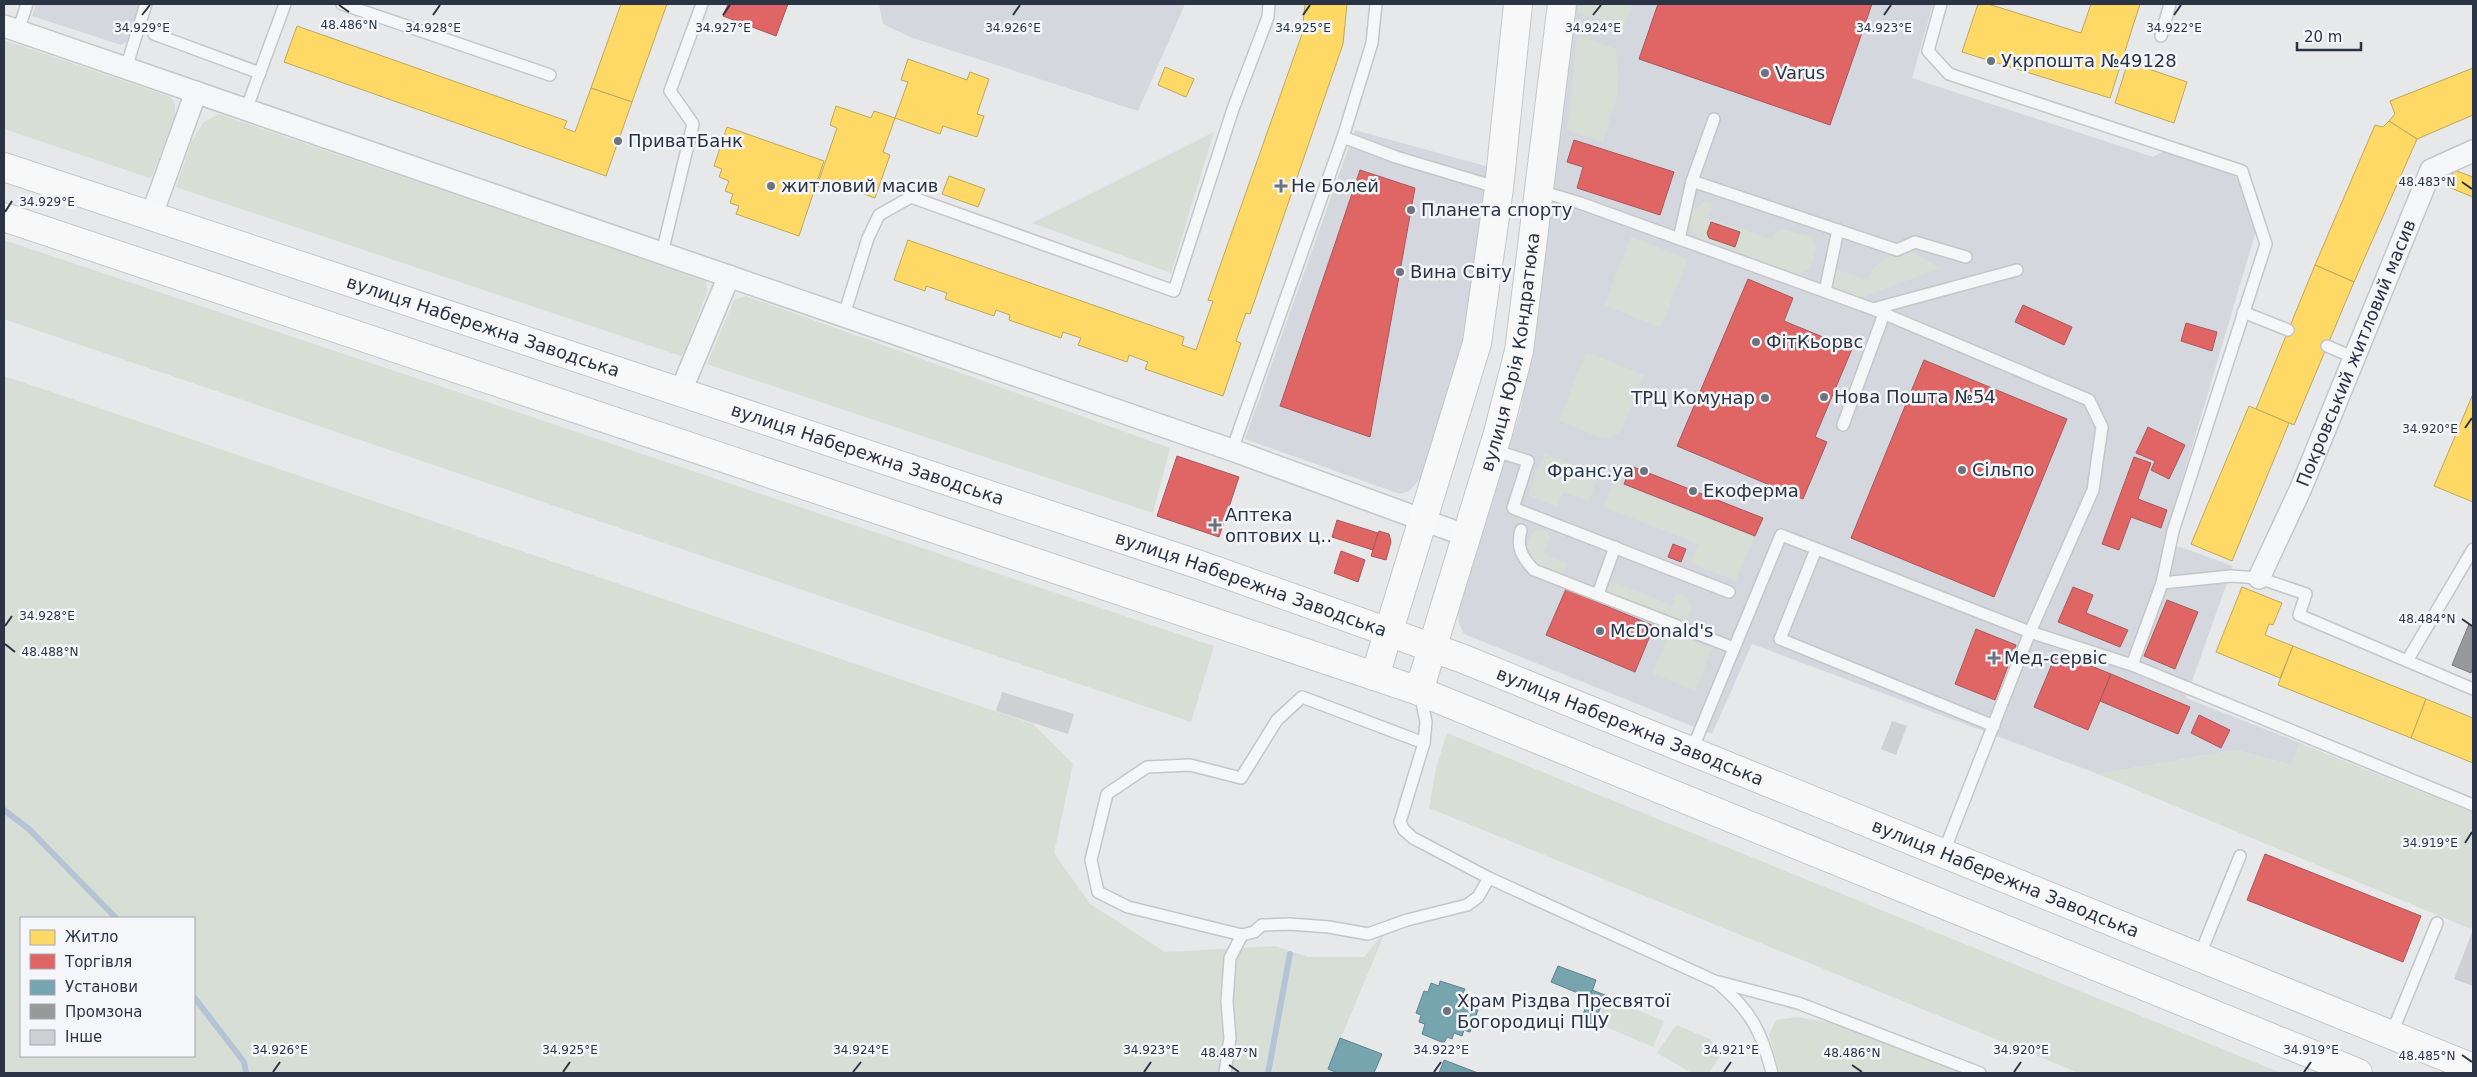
<svg xmlns="http://www.w3.org/2000/svg" width="2477" height="1077" font-family="'DejaVu Sans',sans-serif">
<rect width="100%" height="100%" fill="#e6e8ea"/>
<!-- built -->
<g fill="#d4d7dd">
<polygon points="36,4 142,4 131,39 121,45 32,16"/>
<polygon points="879,4 1185,4 1138,111 910,37 883,24"/>
<polygon points="1572,4 1933,4 1912,78 2153,157 2166,150 2229,171 2239,181 2256,231 2164,541 2233,566 2186,698 2300,743 2291,765 2236,750 2098,774 1752,644 1712,734 1464,634 1459,623 1458,613 1520,412 1531,354"/>
<polygon points="1355,130 1489,167 1465,341 1424,475 1409,491 1400,494 1245,439"/>
</g>
<!-- green -->
<g fill="#d6ded6" fill-rule="evenodd">
<polygon points="1579,4 1633,4 1624,28 1578,13"/>
<polygon points="1577,35 1616,49 1618,94 1603,142 1567,130"/>
<polygon points="4,40 171,97 175,105 175,115 153,174 150,178 4,129"/>
<polygon points="219,114 706,281 707,292 684,353 681,356 176,187 192,140 204,122"/>
<polygon points="1214,132 1171,273 1032,223"/>
<polygon points="1705,201 1713,203 1708,218 1771,239 1775,232 1781,229 1812,237 1817,247 1810,268 1799,275 1698,237 1691,230 1689,214"/>
<polygon points="1631,237 1688,259 1661,328 1604,305"/>
<polygon points="4,240 1214,646 1191,722 4,319"/>
<path d="M1910,251L1941,268L1860,298L1834,288L1832,283L1836,269L1867,280C1878,259 1886,256 1910,251Z"/>
<polygon points="746,296 1170,448 1153,513 707,364 734,300"/>
<polygon points="1586,352 1644,375 1621,432 1605,439 1559,421"/>
<path d="M4,376L1033,724L1073,764L1054,853L1090,904L1165,952L1275,946L1308,957H1364L1386,930L1328,1069L1338,1073H4ZM21,918H194V1056H21Z"/>
<polygon points="1544,453 1599,475 1589,501 1563,492 1557,507 1528,495"/>
<polygon points="1613,482 1754,537 1736,581 1690,563 1698,544 1603,507"/>
<path d="M1539,529L1547,531L1550,537L1544,554L1567,563L1562,575L1539,566L1530,558C1525,547 1527,534 1539,529Z"/>
<polygon points="1610,580 1672,605 1677,592 1687,597 1691,610 1683,620 1677,620 1605,592"/>
<polygon points="1669,632 1712,648 1696,691 1653,674"/>
<polygon points="1447,733 2281,1073 2079,1073 1429,808 1436,768"/>
<polygon points="2300,743 2473,813 2473,922 2471,929 2098,774 2236,750 2291,765"/>
<polygon points="1607,997 1664,1021 1653,1047 1597,1023"/>
<polygon points="1797,1017 1845,1025 1965,1073 1780,1073 1769,1035 1776,1020"/>
<polygon points="1676,1025 1710,1039 1720,1056 1709,1073 1692,1073 1657,1053"/>
</g>
<!-- homes -->
<g fill="#ffd966" stroke="#bfa85c">
<polygon points="621,4 667,4 632,102 591,88"/>
<polygon points="1305,4 1347,4 1343,44 1250,314 1246,313 1236,341 1241,343 1223,396 1145,369 1148,362 1129,355 1127,362 1078,345 1081,338 1063,332 1061,338 1009,320 1010,315 996,310 994,316 945,299 947,293 926,286 925,291 894,280 908,240 1184,337 1182,345 1196,350 1213,301 1208,300 1302,34"/>
<polygon points="1978,4 1988,4 2081,33 2091,4 2140,4 2110,98 1962,52"/>
<polygon points="297,26 567,121 564,128 575,132 591,88 632,102 606,176 284,62"/>
<polygon points="908,59 967,80 970,72 989,79 977,114 984,116 977,137 943,126 940,134 895,118 908,82 901,80"/>
<polygon points="2128,62 2187,82 2174,123 2115,103"/>
<polygon points="1165,67 1194,79 1186,97 1158,85"/>
<polygon points="2473,68 2473,115 2417,139 2389,121 2395,114 2390,101"/>
<polygon points="836,106 871,118 874,111 895,118 883,152 890,155 875,198 840,185 837,193 817,186 837,128 830,125"/>
<polygon points="2389,121 2417,139 2354,282 2315,265 2375,125 2383,127"/>
<polygon points="727,127 824,161 799,236 736,214 739,206 730,203 733,194 725,191 729,181 719,177 722,169 714,166"/>
<polygon points="2454,170 2473,177 2473,197 2448,187"/>
<polygon points="949,176 985,189 978,207 942,194"/>
<polygon points="2315,265 2354,282 2294,425 2256,409"/>
<polygon points="2473,394 2473,502 2434,486"/>
<polygon points="2249,406 2289,423 2232,561 2191,544"/>
<polygon points="2242,587 2282,603 2273,625 2269,624 2265,635 2293,646 2280,678 2216,652"/>
<polygon points="2293,646 2426,699 2411,738 2278,685"/>
<polygon points="2426,699 2473,718 2473,763 2411,738"/>
</g>
<!-- shops -->
<g fill="#e06666" stroke="#aa575c">
<polygon points="728,4 788,4 776,36 723,16"/>
<polygon points="1658,4 1872,4 1830,125 1639,59"/>
<polygon points="1574,140 1674,172 1660,215 1577,188 1583,167 1567,162"/>
<polygon points="1360,170 1415,188 1370,437 1280,406"/>
<polygon points="1711,222 1740,232 1735,247 1709,238 1707,233"/>
<polygon points="1748,279 1793,298 1784,321 1852,349 1815,437 1827,442 1803,499 1677,446"/>
<polygon points="2023,305 2072,327 2064,345 2015,322"/>
<polygon points="2186,323 2217,332 2212,351 2181,341"/>
<polygon points="1924,360 2067,419 1994,597 1851,538"/>
<polygon points="2148,427 2185,445 2169,479 2151,470 2155,461 2136,453"/>
<polygon points="1177,456 1239,477 1219,537 1157,516"/>
<polygon points="2134,457 2151,463 2138,499 2167,510 2161,528 2131,517 2119,550 2102,544"/>
<polygon points="1631,466 1763,518 1755,536 1624,484"/>
<polygon points="1337,520 1378,533 1373,550 1332,537"/>
<polygon points="1379,531 1389,534 1391,542 1386,560 1371,556"/>
<polygon points="1673,544 1686,549 1681,562 1668,557"/>
<polygon points="1341,551 1365,560 1358,582 1334,573"/>
<polygon points="2073,587 2093,595 2086,613 2128,630 2120,647 2058,622"/>
<polygon points="1566,589 1654,626 1635,672 1546,635"/>
<polygon points="2167,600 2198,612 2175,669 2144,656"/>
<polygon points="1976,629 2016,645 1995,700 1955,684"/>
<polygon points="2057,652 2111,674 2088,730 2034,707"/>
<polygon points="2111,674 2190,707 2178,734 2100,701"/>
<polygon points="2199,715 2230,730 2221,748 2191,733"/>
<polygon points="2265,854 2421,916 2403,962 2247,900"/>
</g>
<!-- public -->
<g fill="#76a5af" stroke="#60838f">
<polygon points="1558,966 1596,980 1590,998 1551,982"/>
<polygon points="1440,981 1465,989 1462,995 1469,998 1467,1006 1478,1010 1470,1032 1464,1030 1462,1036 1454,1033 1452,1039 1447,1037 1444,1043 1422,1034 1425,1024 1419,1022 1421,1015 1416,1013 1424,991 1428,992 1431,983 1439,986"/>
<polygon points="1592,990 1605,995 1594,1025 1581,1020"/>
<polygon points="1340,1038 1382,1054 1374,1073 1338,1073 1328,1069"/>
<polygon points="1444,1060 1478,1073 1439,1073"/>
</g>
<!-- industry -->
<polygon fill="#999" stroke="#787b80" points="2469,624 2473,626 2473,668 2471,673 2452,665"/>
<g fill="none" stroke-linecap="round" stroke-linejoin="round">
<!-- stream -->
<g stroke="#b4c4d5" stroke-width="6">
<polyline points="4,810 29,829 116,918"/>
<polyline points="194,997 244,1062 246,1073"/>
<polyline points="1268,1073 1290,954"/>
</g>
</g>
<!-- building -->
<g fill="#ced0d3">
<polygon points="1002,692 1074,714 1068,734 996,711"/>
<polygon points="1892,721 1907,726 1896,755 1881,749"/>
<polygon points="2473,930 2473,986 2454,979"/>
</g>
<g fill="none" stroke-linecap="round" stroke-linejoin="round">
<defs>
<g id="service">
<polyline points="342,4 550,75"/>
<polyline points="1941,4 1928,51 1949,74 2242,171 2266,244 2173,531 2162,583 2132,665"/>
<polyline points="18,31 27,4"/>
<polyline points="154,34 260,73"/>
<polyline points="2161,36 2170,4"/>
<polyline points="126,68 146,4"/>
<polyline points="246,110 285,4"/>
<polyline points="1343,137 1396,157 1499,188"/>
<polyline points="1692,181 1897,250 1915,242 1966,257"/>
<polyline points="1540,191 1580,203 1873,309 2089,400 2102,427 2093,490 2030,632 1943,854"/>
<polyline points="1679,239 1692,181 1714,119"/>
<polyline points="662,253 693,124 670,91 702,4"/>
<polyline points="1825,291 1838,230"/>
<polyline points="1873,309 2017,270"/>
<polyline points="2243,312 2288,330"/>
<polyline points="844,315 868,238 879,215 911,197 1174,291 1233,109 1268,17 1269,4"/>
<polyline points="2327,346 2355,358"/>
<polyline points="1843,425 1884,314"/>
<polyline points="1232,450 1343,137 1372,43 1376,4"/>
<polyline points="1493,450 1528,461 1513,508 1729,592"/>
<path d="M1521,530C1516,548 1522,557 1534,570L1734,648"/>
<polyline points="1816,549 1780,639 1994,726"/>
<polyline points="2162,583 2231,576 2259,578 2306,594 2299,615 2473,689"/>
<polyline points="1598,594 1615,547"/>
<polyline points="2407,661 2473,549"/>
<path d="M1420,693L1426,722L1424,743L1400,822L1404,830L1413,838L1489,878L1717,982C1751,1011 1761,1030 1772,1073"/>
<polyline points="1424,743 1302,697 1277,720 1241,778 1190,765 1147,767 1107,794 1091,860 1098,892 1128,907 1242,935 1254,932 1262,925 1290,924 1329,927 1368,934 1407,920 1467,905 1478,897 1489,878"/>
<polyline points="1692,750 1781,535 2030,632 2132,665 2473,805"/>
<polyline points="2199,957 2240,856"/>
<polyline points="1719,982 1798,1003 1980,1073"/>
<polyline points="2391,1035 2437,923"/>
<polyline points="1225,1073 1230,1038 1227,1002 1230,958 1242,935"/>
</g>
<g id="minor">
<polyline points="4,26 1232,450 1467,536"/>
<polyline points="151,217 196,92"/>
<polyline points="680,393 729,276"/>
<path id="s1" d="M2259,578L2301,488L2431,170L2473,151"/>
</g>
<g id="secondary">
<path id="s2" d="M4,167L1200,565L1461,658L2473,1068"/>
<polyline points="4,217 1419,691 2358,1073"/>
<polyline points="1375,676 1477,343 1499,188 1518,4"/>
<path id="s3" d="M1419,691L1498,433L1519,351L1562,4"/>
</g>
</defs>
<!-- service casing -->
<use href="#service" stroke="#c4c6c8" stroke-width="14"/>
<!-- minor casing -->
<use href="#minor" stroke="#c4c6c8" stroke-width="24"/>
<!-- secondary casing -->
<use href="#secondary" stroke="#c4c6c8" stroke-width="30"/>
<!-- service -->
<use href="#service" stroke="#f5f6f7" stroke-width="11"/>
<!-- minor -->
<use href="#minor" stroke="#f5f6f7" stroke-width="21"/>
<!-- secondary -->
<use href="#secondary" stroke="#f8f8f8" stroke-width="28"/>
</g>
<!-- ticks -->
<path fill="none" stroke="#2b3445" stroke-width="2" d="M339,5L349,12M142,15L150,5M433,15L440,5M723,15L730,5M1013,15L1020,5M1303,15L1310,5M1593,15L1601,5M1884,15L1891,5M2174,15L2181,5M2462,182L2472,189M5,212L12,201M2465,428L2472,418M2462,619L2472,626M5,626L12,616M5,644L15,652M2465,843L2472,832M2462,1055L2472,1062M1229,1065L1239,1072M1852,1065L1862,1072M273,1072L280,1062M563,1072L570,1062M853,1072L861,1062M1144,1072L1151,1062M1434,1072L1441,1062M1724,1072L1731,1062M2014,1072L2021,1062M2304,1072L2311,1062"/>
<!-- markers -->
<g fill="#6c737f" stroke="#f4f6f9" stroke-width="2">
<circle cx="1991" cy="61" r="5"/>
<circle cx="1765" cy="73" r="5"/>
<circle cx="618" cy="141" r="5"/>
<circle cx="771" cy="186" r="5"/>
<path d="M1278.5 178.5h5v5h5v5h-5v5h-5v-5h-5v-5h5z"/>
<circle cx="1411" cy="210" r="5"/>
<circle cx="1400" cy="272" r="5"/>
<circle cx="1756" cy="342" r="5"/>
<circle cx="1824" cy="397" r="5"/>
<circle cx="1765" cy="398" r="5"/>
<circle cx="1962" cy="470" r="5"/>
<circle cx="1644" cy="471" r="5"/>
<circle cx="1693" cy="491" r="5"/>
<path d="M1212.5 517.5h5v5h5v5h-5v5h-5v-5h-5v-5h5z"/>
<circle cx="1600" cy="631" r="5"/>
<path d="M1991.5 650.5h5v5h5v5h-5v5h-5v-5h-5v-5h5z"/>
<circle cx="1447" cy="1011" r="5"/>
</g>
<g text-anchor="middle" stroke-width="5" stroke-linejoin="round" paint-order="stroke">
<!-- poi labels -->
<g font-size="18" fill="#2b3445" stroke="#f4f6f9" text-anchor="start">
<text x="2001" y="67">Укрпошта №49128</text>
<text x="1775" y="79">Varus</text>
<text x="628" y="147">ПриватБанк</text>
<text x="781" y="192">житловий масив</text>
<text x="1291" y="192">Не Болей</text>
<text x="1421" y="216">Планета спорту</text>
<text x="1410" y="278">Вина Світу</text>
<text x="1766" y="348">ФiтКьорвс</text>
<text x="1834" y="403">Нова Пошта №54</text>
<text x="1755" y="404" text-anchor="end">ТРЦ Комунар</text>
<text x="1972" y="476">Сільпо</text>
<text x="1634" y="477" text-anchor="end">Франс.уа</text>
<text x="1703" y="497">Екоферма</text>
<text x="1225" y="521">Аптека<tspan x="1225" dy="21">оптових ц‥</tspan></text>
<text x="1610" y="637">McDonald's</text>
<text x="2004" y="664">Мед-сервіс</text>
<text x="1457" y="1007">Храм Різдва Пресвятої<tspan x="1457" dy="21">Богородиці ПЦУ</tspan></text>
</g>
<!-- street labels -->
<g font-size="18" fill="#2b3445" stroke="#f4f6f9">
<text dy="6" stroke="none"><textPath href="#s2" startOffset="505">вулиця Набережна Заводська</textPath></text>
<text dy="6" stroke="none"><textPath href="#s3" startOffset="352">вулиця Юрія Кондратюка</textPath></text>
<text dy="6" stroke="none"><textPath href="#s1" startOffset="245">Покровський житловий масив</textPath></text>
<text dy="6" stroke="none"><textPath href="#s2" startOffset="910">вулиця Набережна Заводська</textPath></text>
<text dy="6" stroke="none"><textPath href="#s2" startOffset="1315">вулиця Набережна Заводська</textPath></text>
<text dy="6" stroke="none"><textPath href="#s2" startOffset="1720">вулиця Набережна Заводська</textPath></text>
<text dy="6" stroke="none"><textPath href="#s2" startOffset="2125">вулиця Набережна Заводська</textPath></text>
</g>
</g>
<g font-size="12" text-anchor="middle" fill="#2b3445" stroke="#f4f6f9" stroke-width="5" stroke-linejoin="round" paint-order="stroke">
<text x="349" y="29">48.486°N</text>
<text x="142" y="32">34.929°E</text>
<text x="433" y="32">34.928°E</text>
<text x="723" y="32">34.927°E</text>
<text x="1013" y="32">34.926°E</text>
<text x="1303" y="32">34.925°E</text>
<text x="1593" y="32">34.924°E</text>
<text x="1884" y="32">34.923°E</text>
<text x="2174" y="32">34.922°E</text>
<text x="2427" y="186">48.483°N</text>
<text x="47" y="206">34.929°E</text>
<text x="2430" y="433">34.920°E</text>
<text x="47" y="620">34.928°E</text>
<text x="2427" y="623">48.484°N</text>
<text x="50" y="656">48.488°N</text>
<text x="2430" y="847">34.919°E</text>
<text x="280" y="1054">34.926°E</text>
<text x="570" y="1054">34.925°E</text>
<text x="861" y="1054">34.924°E</text>
<text x="1151" y="1054">34.923°E</text>
<text x="1441" y="1054">34.922°E</text>
<text x="1731" y="1054">34.921°E</text>
<text x="2021" y="1054">34.920°E</text>
<text x="2311" y="1054">34.919°E</text>
<text x="1229" y="1057">48.487°N</text>
<text x="1852" y="1057">48.486°N</text>
<text x="2427" y="1060">48.485°N</text>
</g>
<!-- border -->
<rect width="2477" height="1077" fill="none" stroke="#2b3445" stroke-width="10"/>
<!-- legend -->
<rect x="20" y="917" width="175" height="140" fill="#f4f6f9" stroke="#a4a8b1"/>
<rect x="30" y="930" width="25" height="15" fill="#ffd966" stroke="#a4a8b1"/>
<text x="65" y="942" font-size="15" fill="#2b3445">Житло</text>
<rect x="30" y="954" width="25" height="15" fill="#e06666" stroke="#a4a8b1"/>
<text x="65" y="967" font-size="15" fill="#2b3445">Торгівля</text>
<rect x="30" y="980" width="25" height="15" fill="#76a5af" stroke="#a4a8b1"/>
<text x="65" y="992" font-size="15" fill="#2b3445">Установи</text>
<rect x="30" y="1004" width="25" height="15" fill="#999999" stroke="#a4a8b1"/>
<text x="65" y="1017" font-size="15" fill="#2b3445">Промзона</text>
<rect x="30" y="1030" width="25" height="15" fill="#ced0d3" stroke="#a4a8b1"/>
<text x="65" y="1042" font-size="15" fill="#2b3445">Інше</text>
<!-- scale -->
<path d="M2297 42v8h64v-8" fill="none" stroke="#2b3445" stroke-width="2.5"/>
<text x="2304" y="42" font-size="15" fill="#2b3445" stroke="#f4f6f9" stroke-width="4" paint-order="stroke">20 m</text>
</svg>
